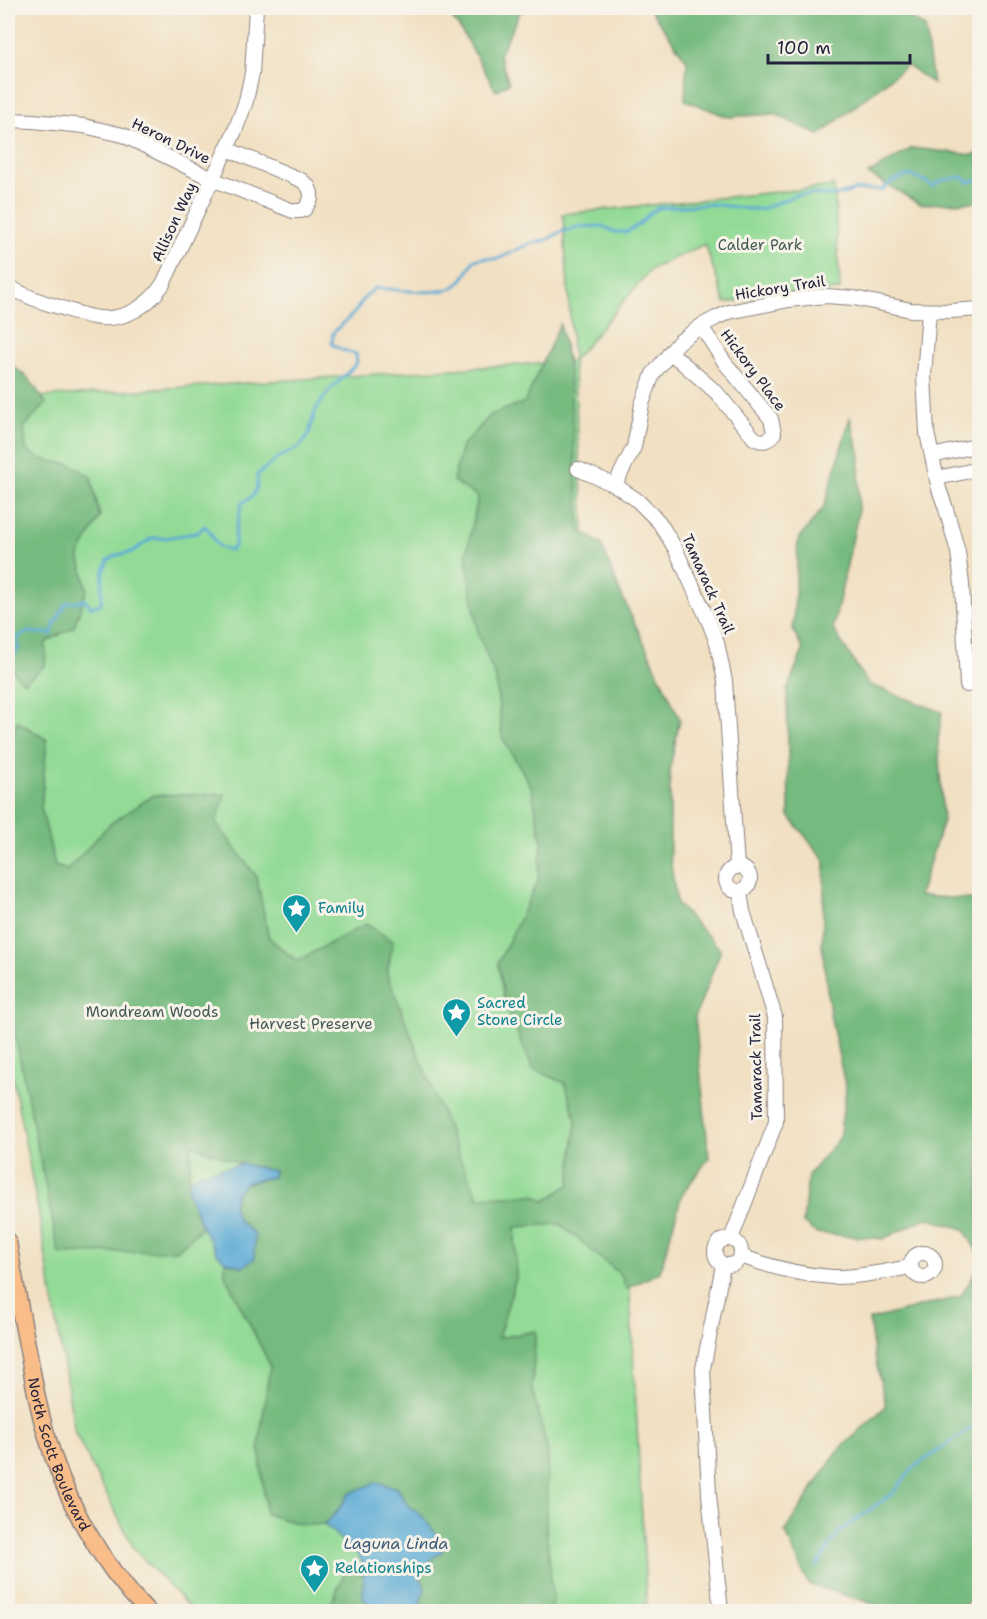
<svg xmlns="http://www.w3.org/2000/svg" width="987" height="1619" font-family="'Shantell Sans',sans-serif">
<rect width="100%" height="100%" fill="#f7f3e8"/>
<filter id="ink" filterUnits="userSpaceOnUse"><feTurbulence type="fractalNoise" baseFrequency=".0167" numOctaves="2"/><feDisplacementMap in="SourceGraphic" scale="12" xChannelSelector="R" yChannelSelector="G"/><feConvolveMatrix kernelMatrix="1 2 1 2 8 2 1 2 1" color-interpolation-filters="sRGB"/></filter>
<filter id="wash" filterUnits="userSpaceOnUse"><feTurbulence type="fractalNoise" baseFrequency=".008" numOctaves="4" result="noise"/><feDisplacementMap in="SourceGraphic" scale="24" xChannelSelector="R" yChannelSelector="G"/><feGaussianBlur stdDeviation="1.35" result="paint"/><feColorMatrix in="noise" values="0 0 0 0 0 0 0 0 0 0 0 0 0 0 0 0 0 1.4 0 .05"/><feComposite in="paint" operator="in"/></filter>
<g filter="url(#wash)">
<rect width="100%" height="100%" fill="#f1e0c2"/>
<!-- green -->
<polygon fill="#92da95" stroke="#5a7e68" stroke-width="1.5" points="834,186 840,290 773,295 725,303 705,244 651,269 573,361 610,925 647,1611 193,1611 135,1550 75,1433 39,1215 8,1053 8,399 573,361 563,214"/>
<!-- forest -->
<g fill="#75ba7e" stroke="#4c6e5c" stroke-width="1.5">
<polygon points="445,8 522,8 499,55 509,83 496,91 461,30"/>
<polygon points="649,8 895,8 925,27 933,84 907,65 819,135 775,114 728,117 685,100 687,61"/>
<polygon points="912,148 973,155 979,151 979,202 920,204 868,174"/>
<path d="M560,324L569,369L580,530L601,544L620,592L680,719L670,768V858L677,904L721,950L695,1017L709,1158L682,1194L660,1272L626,1289L622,1276L560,1224L515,1227L516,1278L498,1338L536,1331L532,1388L548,1453L546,1527L553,1598L551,1611H423L420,1603L425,1588L420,1577L425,1567L436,1554L422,1516L407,1504L397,1487L350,1493C343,1503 336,1515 326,1522C313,1531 280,1518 266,1514L259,1445L270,1365L225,1275V1261L243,1267L248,1228L237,1219L233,1205L236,1192L247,1183L273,1177L274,1171L242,1164L192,1145L188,1192L202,1227L178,1250L59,1254L8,1000V751L17,721L47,740L41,807L55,866L67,870L111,823L154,795L225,794L216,823L256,876L269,938L297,961L366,924L393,941L387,974L460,1159L478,1197L535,1195L545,1201L570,1184L576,1120L565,1083L533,1069L505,1004L498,963L538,881L542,843L531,786L502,737L496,679L478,633L466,557L478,497L453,481L462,446L491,415L525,402Z"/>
<polygon points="8,362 29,379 46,403 24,428 26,449 41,459 73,465 91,477 100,517 79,555 87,589 74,627 46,642 45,666 24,682 8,667"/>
<polygon points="850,418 860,455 858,514 833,629 868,684 942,712 938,741 943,821 919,896 979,900 979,1255 964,1229 926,1218 883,1239 816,1233 803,1223 808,1175 839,1139 846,1090 830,1014 822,945 825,861 789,816 787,690 803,650 793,630 798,540 824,507"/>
<polygon points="979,1267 979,1590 959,1611 921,1612 884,1607 808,1584 785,1531 837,1452 886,1406 874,1353 869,1320 961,1296"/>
<polygon points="346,1569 359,1573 364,1577 363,1599 390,1609 409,1608 411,1611 328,1612"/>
</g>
<!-- water -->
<g fill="#5cabd6" stroke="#3f6688" stroke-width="1.5">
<polygon points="242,1164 274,1171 273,1177 247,1182 236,1193 233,1205 237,1219 255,1235 254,1259 243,1267 225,1261 217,1253 202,1227 188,1192 189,1181 199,1173"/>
<path d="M377,1482L397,1488L407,1504L422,1516L443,1543L442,1552C431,1556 425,1567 420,1577L425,1588L420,1603L423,1611H411L409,1608C392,1609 376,1610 363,1599L364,1565L358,1555L324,1524L337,1512L350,1493Z"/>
</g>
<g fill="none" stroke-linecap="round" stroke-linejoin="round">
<!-- stream -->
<g stroke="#5cabd6" stroke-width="3">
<path d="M8,661L19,648L17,638L27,632L52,634L54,625L66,603L85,600L91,607L101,604L103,573L108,560L117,555L132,552L152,538H164L197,533L205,526C216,536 212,549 231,550L235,545V534L242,503C256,495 258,491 257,475L278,458L301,446L309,434L315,411L328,392L357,363L356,354L342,350L332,344L333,333L355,312L365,297L375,288C394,289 443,298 458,284C465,278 470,268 474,260L484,258L498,259L529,244L546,240L561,232L579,227L602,226L615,232H627L640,224L649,214L658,208L711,204L749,209H762L796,195L816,194L835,196L856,190H882L893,181L909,175L925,181L932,186L943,180L963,177L969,182L980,179"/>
<polyline points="816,1567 839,1532 893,1493 913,1468 980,1422"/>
</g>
</g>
</g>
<g filter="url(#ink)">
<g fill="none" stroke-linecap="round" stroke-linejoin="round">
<defs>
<g id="minor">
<polyline points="8,120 33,121 84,126 123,135 212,179 293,211 300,211 305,209 311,199 311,193 308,186 301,180 227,149"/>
<path d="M8,286C24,296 41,302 59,307C73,311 86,317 100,318C127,320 149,305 163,284L235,131L246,101L252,73L256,8"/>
<polyline points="929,311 924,376 927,433 939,489 946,509 958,552 962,584 967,685"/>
<path d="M670,352L717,393L754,438C762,443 770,441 774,433L771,419L725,363L701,326"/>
<polyline points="932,456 980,445"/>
<polyline points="578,469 615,485 637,500 659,522 675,548 709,622 717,643 725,681 737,867"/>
<polyline points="937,478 980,469"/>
<polyline points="615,485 634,447 642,404 653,374 679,342 701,326 716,318 729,312 789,300 826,296 854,298 911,310 950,311 980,309"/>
<circle cx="738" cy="879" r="12"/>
<circle cx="728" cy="1252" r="13"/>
<polyline points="731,1239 776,1122 775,1017 743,911 740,892"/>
<circle cx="923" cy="1265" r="12"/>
<path d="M741,1256C770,1267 800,1275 832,1277C858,1278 885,1271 911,1267"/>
<polyline points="721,1612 709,1495 703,1369 723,1265"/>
</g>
<g id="major">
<path id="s1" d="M8,1242C14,1278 21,1314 28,1350C33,1377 37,1404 45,1430C63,1497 99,1562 148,1612"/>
</g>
</defs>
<!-- minor casing -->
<use href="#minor" stroke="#8a817e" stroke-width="16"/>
<!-- major casing -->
<use href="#major" stroke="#8a817e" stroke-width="19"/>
<!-- minor -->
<use href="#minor" stroke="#fff" stroke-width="14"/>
<!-- major -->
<use href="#major" stroke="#f8bd89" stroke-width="16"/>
</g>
</g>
<!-- icons -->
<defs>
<symbol id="sight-pin" viewBox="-11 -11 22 30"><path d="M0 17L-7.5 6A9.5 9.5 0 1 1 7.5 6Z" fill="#0f9aa8" stroke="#f7f3e8"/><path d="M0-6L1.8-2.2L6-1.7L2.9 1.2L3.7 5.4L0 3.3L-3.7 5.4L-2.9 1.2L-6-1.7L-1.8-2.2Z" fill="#fff"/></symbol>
</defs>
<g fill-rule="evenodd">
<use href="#sight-pin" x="280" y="892" width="33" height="45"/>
<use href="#sight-pin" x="440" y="996" width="33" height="45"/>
<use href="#sight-pin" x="298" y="1552" width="33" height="45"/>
</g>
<g text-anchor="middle" stroke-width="6" stroke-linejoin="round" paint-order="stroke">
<!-- street labels -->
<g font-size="15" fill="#22223b" stroke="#f7f3e8">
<text transform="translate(171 141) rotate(26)" y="5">Heron Drive</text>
<text transform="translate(174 222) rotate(-65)" y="5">Allison Way</text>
<text transform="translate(780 288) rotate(-9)" y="5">Hickory Trail</text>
<text transform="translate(753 370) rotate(53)" y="5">Hickory Place</text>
<text transform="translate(708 584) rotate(66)" y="5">Tamarack Trail</text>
<text transform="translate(756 1067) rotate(-91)" y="5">Tamarack Trail</text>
<text dy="5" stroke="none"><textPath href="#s1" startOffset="219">North Scott Boulevard</textPath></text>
</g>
<!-- park labels -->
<g font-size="15" fill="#445956" stroke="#f7f3e8">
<text x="760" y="250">Calder Park</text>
<text x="152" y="1017">Mondream Woods</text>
<text x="311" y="1029">Harvest Preserve</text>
</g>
<!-- culture labels -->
<g font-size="15" fill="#0d838f" stroke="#f7f3e8" text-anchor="start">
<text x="318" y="913">Family</text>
<text x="477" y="1008">Sacred<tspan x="477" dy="17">Stone Circle</tspan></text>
<text x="335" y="1573">Relationships</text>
</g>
<!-- water labels -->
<g font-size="16" font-style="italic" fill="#395979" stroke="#f7f3e8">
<text x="396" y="1549">Laguna Linda</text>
</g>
</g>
<!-- margin -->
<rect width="987" height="1619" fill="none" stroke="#f7f3e8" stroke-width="30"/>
<!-- scale -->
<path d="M768 54v9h142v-9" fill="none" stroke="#22223b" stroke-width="3"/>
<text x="777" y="54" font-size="18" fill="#22223b" stroke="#f7f3e8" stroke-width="4.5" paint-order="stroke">100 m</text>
</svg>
